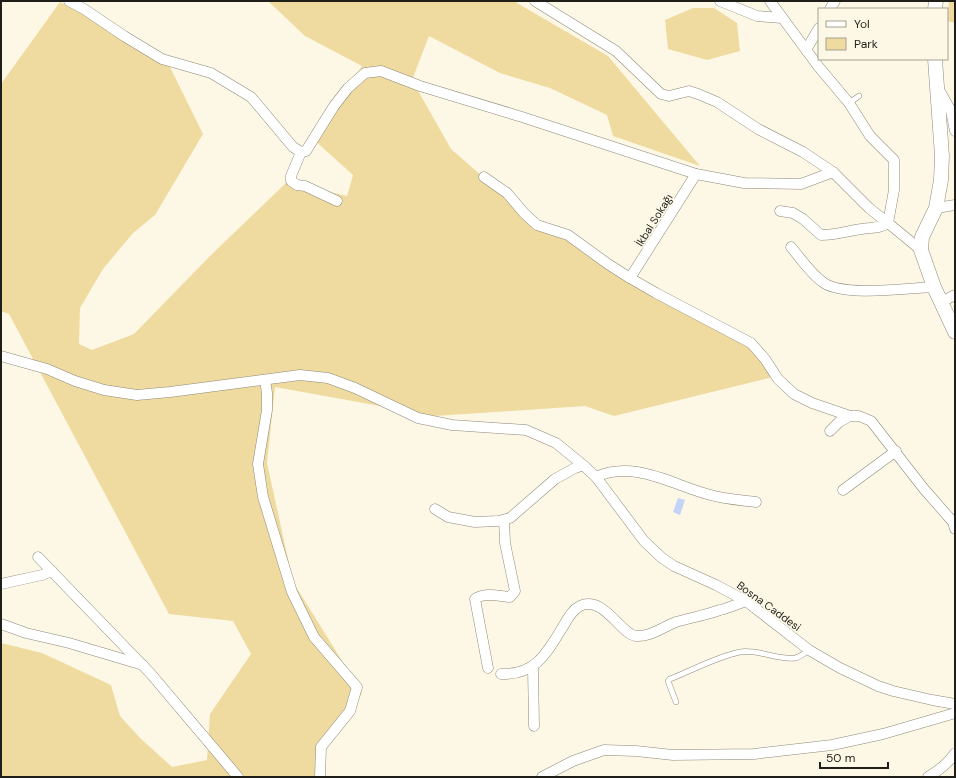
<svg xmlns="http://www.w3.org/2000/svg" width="956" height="778" font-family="'DM Sans',sans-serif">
<rect width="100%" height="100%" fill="#fdf8e6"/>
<!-- green -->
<g fill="#efdb9f">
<polygon points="268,1 516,1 517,3 608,56 700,166 613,136 607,115 550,88 500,73 429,36 412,80 451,149 529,217 746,343 777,376 614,416 585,406 435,416 275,387 267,463 293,582 362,693 323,751 321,777 1,777 1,643 42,653 111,685 120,716 140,738 172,767 207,760 210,714 251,654 233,621 169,614 9,314 1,311 1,84 60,2 166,59 203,134 155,215 133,233 103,269 80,308 79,344 92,350 134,334 210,256 287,182 347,196 353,175 313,139 362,66 305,36"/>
<polygon points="949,1 955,1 955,23 947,21"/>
<polygon points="693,8 714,8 737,23 740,51 707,60 668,49 665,20"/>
</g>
<!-- water -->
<polygon fill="#c3d4f6" points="678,498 685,500 680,515 673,512"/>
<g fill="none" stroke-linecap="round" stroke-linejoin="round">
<defs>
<g id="lane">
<polyline points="849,103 859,96"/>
<path d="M676,702L668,681L670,679C693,670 716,657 740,652C759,649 776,660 795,658C800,657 805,653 809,650"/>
</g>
<g id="street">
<path d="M69,1L84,9L124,36L162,59L211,73L251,97L293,147L301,152L306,151L334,106L348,88L365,73L381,71L420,86L522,117L696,174L744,183L801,184L833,172L869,208L888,223C879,229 872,227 861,229C847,231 836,235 821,235L803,219L793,213L780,211"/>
<polyline points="535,1 616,51 661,94 669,96 689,91 698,94 717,102 758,129 803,152 833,172"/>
<polyline points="720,1 757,16 782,18"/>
<polyline points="770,1 818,66 849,103 870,136 894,160 894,190 888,223 921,250"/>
<polyline points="830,9 835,1"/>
<polyline points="806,50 819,28"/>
<polyline points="938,88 951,111 955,131"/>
<polyline points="301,152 291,176 291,181 297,185 305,186 337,201"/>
<polyline points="484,177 507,193 524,213 537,225 568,235 608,264 630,278 656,293 751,343 765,359 778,379 794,394 812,403 850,416 859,416 871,421 924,489 953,522 955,529"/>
<polyline points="936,208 955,205"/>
<path d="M791,247C801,259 811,274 824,283C845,297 908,288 934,287"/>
<polyline points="630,278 696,174"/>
<polyline points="941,302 955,295"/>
<polyline points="1,356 47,369 75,381 104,390 137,395 170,392 300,375 328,378 355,388 418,418 452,425 526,430 556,443 583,465 596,477 644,541 662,558 674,566 716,585 746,601 809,650 840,668 878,686 893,691 932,700 955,704"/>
<polyline points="265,380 267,393 267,410 258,464 263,497 292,592 314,637 357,687 350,711 321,747 320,777"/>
<polyline points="830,431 839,422 850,416"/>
<path d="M596,477C634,460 671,484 707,494C723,499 739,500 756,502"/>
<polyline points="843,490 896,451"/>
<polyline points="435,509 448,517 475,522 498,521 510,518 555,479 575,468 583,465"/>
<polyline points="38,557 151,674 238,777"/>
<polyline points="1,584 42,575 52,571"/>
<polyline points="1,624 26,633 69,643 143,665"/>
<polyline points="533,667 534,726"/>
<path d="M488,668L475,599C484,592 499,596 510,597L515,591L505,543L504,520"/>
<path d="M501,674C537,675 547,652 564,625C568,618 572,610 580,606C604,595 620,634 636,636C650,637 663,627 676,622C690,618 706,615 720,610C729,608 737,604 746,601"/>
<polyline points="542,777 573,761 604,750 636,751 673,755 754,754 832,745 883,734 955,713"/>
<path d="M928,777C938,771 948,764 955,753"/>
</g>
<g id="secondary">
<polyline points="935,9 936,1"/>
<polyline points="935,59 942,156 941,180 936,208 922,237 921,250 934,287 955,332"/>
</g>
</defs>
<!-- lane casing -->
<use href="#lane" stroke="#8d8878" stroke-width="6"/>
<!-- street casing -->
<use href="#street" stroke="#8d8878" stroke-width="11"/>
<!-- secondary casing -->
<use href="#secondary" stroke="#8d8878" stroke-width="15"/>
<!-- lane -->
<use href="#lane" stroke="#fff" stroke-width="5"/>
<!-- street -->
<use href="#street" stroke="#fff" stroke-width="10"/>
<!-- secondary -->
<use href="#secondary" stroke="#fff" stroke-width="14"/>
</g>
<g text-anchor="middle" stroke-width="3.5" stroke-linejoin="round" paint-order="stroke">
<!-- street labels -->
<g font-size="11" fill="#201e18" stroke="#fdf8e6">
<text transform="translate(654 220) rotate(-58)" y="4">İkbal Sokağı</text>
<text transform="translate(769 606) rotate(36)" y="4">Bosna Caddesi</text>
</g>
</g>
<!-- border -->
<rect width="956" height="778" fill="none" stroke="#201e18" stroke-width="4"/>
<!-- legend -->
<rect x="818" y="8" width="130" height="52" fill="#fdf8e6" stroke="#a5a194"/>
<rect x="826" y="21" width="20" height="6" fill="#ffffff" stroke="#a5a194"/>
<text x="854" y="28" font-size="12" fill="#201e18">Yol</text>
<rect x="826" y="38" width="20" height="12" fill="#efdb9f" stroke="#a5a194"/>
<text x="854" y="48" font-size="12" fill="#201e18">Park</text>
<!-- scale -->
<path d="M820 762v6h68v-6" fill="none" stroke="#201e18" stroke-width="2"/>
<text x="826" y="762" font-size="12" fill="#201e18" stroke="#fdf8e6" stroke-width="3" paint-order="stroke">50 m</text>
</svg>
